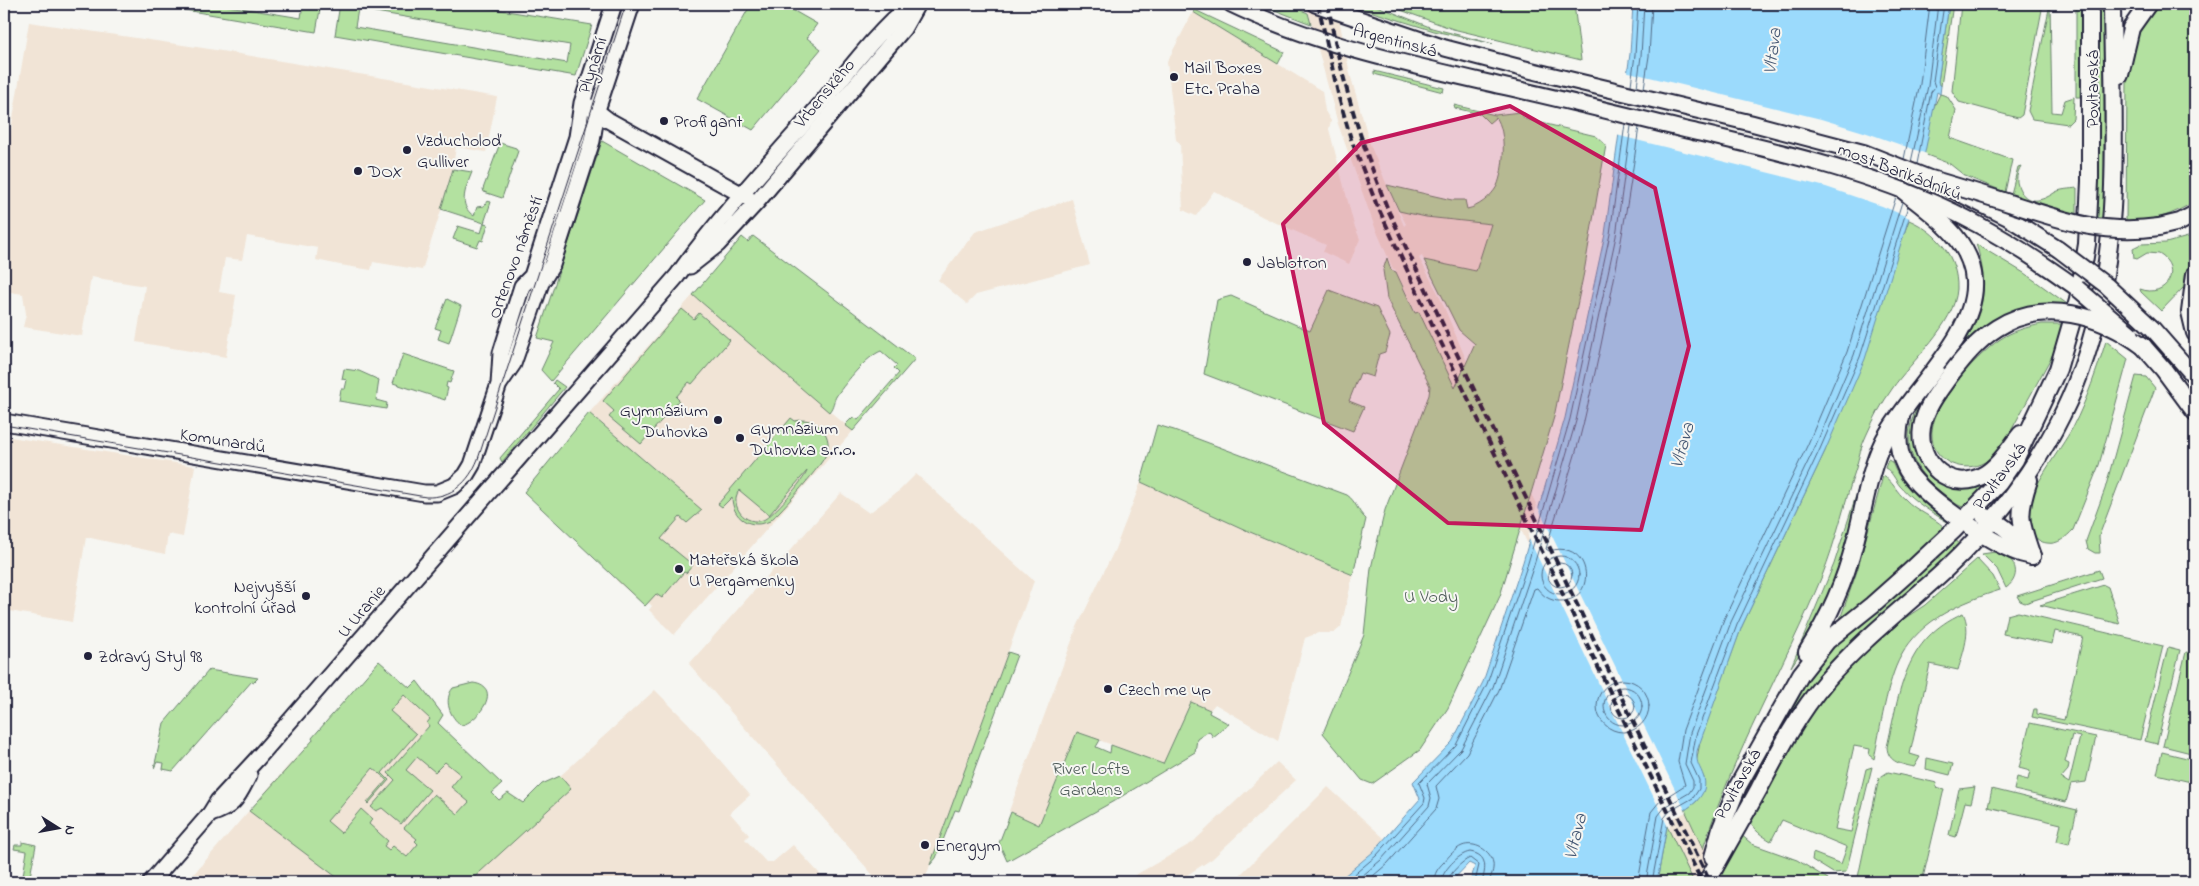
<svg xmlns="http://www.w3.org/2000/svg" width="2199" height="886" font-family="'Indie Flower',sans-serif">
<rect width="100%" height="100%" fill="#f6f6f2"/>
<filter id="ink" filterUnits="userSpaceOnUse"><feTurbulence type="fractalNoise" baseFrequency=".02" numOctaves="2"/><feDisplacementMap in="SourceGraphic" scale="10" xChannelSelector="R" yChannelSelector="G"/><feConvolveMatrix kernelMatrix="1 2 1 2 8 2 1 2 1" color-interpolation-filters="sRGB"/></filter>
<g filter="url(#ink)">
<!-- built -->
<g fill="#f1e4d6">
<polygon points="1306,4 1336,4 1350,74 1371,147 1404,226 1406,224 1399,211 1426,217 1491,224 1476,271 1424,260 1422,256 1419,258 1438,293 1468,364 1536,504 1554,532 1722,882 1691,882 1395,269 1393,269 1374,225 1338,124"/>
<polygon points="1193,12 1322,91 1325,111 1331,121 1329,129 1354,225 1360,239 1349,264 1323,252 1326,245 1263,217 1214,191 1196,216 1183,210 1180,143 1176,140 1167,62"/>
<polygon points="29,22 203,48 497,97 486,152 456,147 451,179 422,270 373,262 371,270 340,265 316,260 318,248 247,236 242,260 225,258 219,292 236,295 226,357 136,342 145,286 91,277 82,336 23,327 26,314 23,294 4,291 4,172"/>
<polygon points="1072,199 1090,265 976,295 967,304 938,280 975,232"/>
<polygon points="693,295 853,431 674,635 649,610 652,606 649,603 645,606 616,580 687,497 589,413"/>
<polygon points="4,436 195,466 183,537 168,534 165,554 86,537 72,622 4,610"/>
<polygon points="916,474 1034,581 925,879 917,882 879,882 689,664 841,493 869,513 900,490"/>
<polygon points="1141,482 1250,532 1353,575 1341,627 1334,633 1318,633 1305,638 1278,741 1215,704 1210,710 1191,702 1164,764 1077,732 1039,825 1009,811 1077,627 1115,549"/>
<polygon points="379,661 410,688 417,681 443,715 438,723 502,784 492,793 499,800 508,793 523,803 542,784 560,776 655,690 688,723 750,795 730,813 749,835 745,839 766,862 773,862 793,845 819,873 822,882 198,882 191,877 288,766 313,740 312,738"/>
<polygon points="1277,762 1296,780 1212,859 1176,882 1123,882 1192,843"/>
<polygon points="1328,787 1385,839 1373,852 1337,882 1233,882"/>
</g>
<!-- green -->
<g fill="#b3e1a0" stroke="#6a826e" fill-rule="evenodd">
<polygon points="149,4 216,4 301,18 303,4 321,4 316,32"/>
<path d="M340,4H464L592,25L576,76L335,35ZM358,9L570,45L567,63L355,27Z"/>
<polygon points="751,4 782,4 817,24 807,38 821,49 753,130 697,99"/>
<polygon points="1259,4 1286,4 1308,13 1311,24"/>
<polygon points="1347,4 1372,4 1432,28 1493,44 1434,31"/>
<polygon points="1384,4 1574,4 1581,60 1453,29"/>
<polygon points="1949,4 1953,4 1941,86 1938,82"/>
<polygon points="1961,4 2043,4 2022,115 2018,118 1959,102 1952,91"/>
<polygon points="2050,4 2052,112 2061,113 2065,100 2074,97 2073,119 2068,124 2032,119 2028,111"/>
<polygon points="2070,4 2082,4 2080,97 2076,97 2076,5"/>
<polygon points="2097,4 2104,4 2104,220 2096,219"/>
<path d="M2160,4H2195V201C2173,215 2152,222 2126,222L2127,81C2129,53 2134,20 2160,4Z"/>
<polygon points="1195,10 1284,52 1278,64 1193,12"/>
<polygon points="1374,71 1444,88 1443,92 1374,74"/>
<polygon points="1940,94 1947,96 1956,110 1950,138 2012,160 2005,192 1965,176 1950,164 1924,154 1933,109"/>
<path d="M1454,105L1495,115L1520,112L1525,119L1596,136L1606,145L1584,272L1554,417L1500,596L1448,708L1420,750L1372,784L1362,780L1323,733L1364,635L1371,568L1385,510L1429,395L1430,386L1387,299L1383,270L1387,258L1391,270L1396,272L1415,313L1419,312L1455,388L1475,344L1459,330L1424,260L1476,271L1491,224L1426,217L1399,211L1387,185L1452,200H1465L1467,209C1478,207 1491,197 1497,186C1504,170 1507,132 1496,117L1489,123L1480,114L1455,108Z"/>
<polygon points="602,141 705,200 551,381 541,370 554,342 537,338"/>
<polygon points="500,143 516,148 518,151 502,198 484,192 483,189"/>
<path d="M2021,166C2017,173 2015,180 2019,188C2027,206 2042,201 2054,193C2059,189 2071,189 2077,188V217L2011,194L2018,167Z"/>
<path d="M453,169L472,172C466,188 457,205 474,216L477,207L484,206L487,201L491,202L484,223L488,224L483,241L480,240L477,247L453,239L458,226L481,233L484,223L441,209Z"/>
<path d="M1909,220C1937,232 1958,257 1957,289C1955,324 1911,361 1892,389C1882,403 1873,420 1866,436C1861,446 1859,457 1856,468C1844,504 1836,541 1822,576C1784,668 1733,753 1703,849L1685,810L1697,801L1704,778L1696,763L1701,737L1742,626L1825,451Z"/>
<path d="M2195,235V253L2188,269L2184,287L2161,311L2141,292L2140,289C2167,299 2183,268 2159,254L2147,253L2137,259L2134,258L2133,248L2141,244L2166,243Z"/>
<path d="M753,236L915,359L853,431L845,425L853,417L858,420L899,373L894,368L897,365L881,351C866,357 847,381 837,395C833,401 834,406 829,412L693,295L742,237L748,242Z"/>
<path d="M1976,244L2024,273L2070,306L2055,305L1957,355C1983,316 1991,289 1976,244Z"/>
<polygon points="1329,290 1377,308 1390,335 1385,352 1379,354 1373,377 1360,373 1349,401 1364,407 1353,431 1204,374 1217,300 1231,296 1310,331"/>
<polygon points="447,299 461,306 449,343 438,339 441,330 435,328"/>
<polygon points="682,309 694,319 699,313 730,340 692,384 689,382 676,397 679,400 641,444 609,417 614,411 603,401"/>
<path d="M2042,324H2065L2054,352L2006,440C2000,448 1994,456 1985,462C1964,474 1935,463 1932,438C1928,407 1975,357 1999,340C2012,331 2027,327 2042,324Z"/>
<path d="M2106,341L2128,359L2099,465L2073,530C2066,537 2058,545 2047,543C2035,542 2025,527 2026,515C2029,489 2060,451 2073,427C2087,399 2097,370 2106,341Z"/>
<polygon points="403,354 454,371 450,383 447,382 446,387 448,388 445,400 393,383"/>
<polygon points="344,369 359,371 379,380 376,400 387,403 386,409 339,401 341,389 345,389 347,380 342,379"/>
<polygon points="2136,376 2146,377 2155,388 2099,536 2100,553 2095,553 2088,549 2086,541 2105,489"/>
<polygon points="555,380 565,387 502,462 500,458 559,389 553,383"/>
<path d="M1924,397L1925,399C1921,410 1915,423 1914,435C1911,458 1929,483 1951,487C1962,489 1971,487 1982,486V489L1963,507C1955,505 1948,497 1941,492C1907,466 1898,433 1924,397Z"/>
<polygon points="589,413 702,510 687,523 680,517 661,539 693,565 686,573 684,572 662,598 656,594 645,606 524,492"/>
<path d="M791,418L795,421C804,419 813,420 820,427C827,433 830,443 827,452C824,464 781,511 770,521C750,530 732,518 732,497L722,507L718,504ZM807,471C805,479 772,517 763,520C745,526 729,506 739,490L769,515Z"/>
<path d="M1157,425L1174,430L1347,495C1356,501 1357,511 1366,519L1353,575L1250,532L1141,482Z"/>
<path d="M1888,460L1892,462C1901,488 1925,501 1947,516L1949,523C1931,512 1914,502 1900,486C1895,480 1892,471 1885,468Z"/>
<path d="M1883,476C1892,480 1897,493 1905,499C1916,511 1932,516 1944,527L1912,559L1839,622L1857,571Z"/>
<polygon points="1864,477 1841,568 1808,641 1791,667 1834,564 1861,480"/>
<polygon points="1955,539 1960,545 1813,685 1780,730 1759,771 1754,772 1801,683 1832,646 1860,627"/>
<path d="M1995,552C2014,554 2024,575 2006,588L1997,569L1982,554Z"/>
<path d="M1977,559L1993,576L2000,590C1962,602 1921,619 1901,656C1887,680 1880,731 1874,759L1869,755L1870,749L1854,746L1835,829L1851,832L1866,769L1872,767L1846,872L1833,873L1812,860L1813,853L1841,864L1847,847L1782,820L1771,841C1761,835 1755,831 1749,821L1765,798L1792,741L1835,683L1893,626L1925,605Z"/>
<polygon points="2099,570 2102,578 2025,603 2020,601 2017,596"/>
<polygon points="2104,585 2108,587 2120,624 2040,605"/>
<polygon points="2018,612 2163,646 2140,740 2032,717 2034,709 2037,709 2037,714 2064,720 2083,637 2055,631 2052,644 2003,634 2007,615"/>
<path d="M1963,613C1972,630 1963,653 1958,670L1930,664L1910,754L1920,757L1914,767C1902,764 1888,763 1887,747C1900,691 1904,639 1963,613Z"/>
<polygon points="2168,647 2180,650 2157,744 2145,741"/>
<polygon points="1008,652 1017,655 959,811 955,810 936,858 930,865"/>
<polygon points="2186,652 2195,654 2195,754 2163,746"/>
<path d="M379,661L410,688L417,681L443,715L438,723L502,784L492,793L499,800L508,793L523,803L542,784L560,776L571,789L469,882H343L249,811L313,740L312,738ZM404,695L430,719L427,723L429,726L388,773L395,780L371,807L376,811L382,808L401,824L430,790L406,770L417,757L435,772L445,762L461,775L451,787L469,802L458,814L434,794L404,828L417,839L415,841L418,844L407,857L393,846L389,850L384,846L388,841L369,824L372,819L361,809L341,833L327,821L334,813L335,814L373,768L387,780L367,803L368,804L389,780L382,773L416,734L390,711Z"/>
<polygon points="209,670 258,678 254,682 252,681 173,771 163,769 164,763 157,762 154,768 164,723"/>
<path d="M473,683C505,687 476,724 461,725C450,717 443,700 453,688Z"/>
<polygon points="1191,702 1210,710 1209,713 1229,724 1213,737 1209,731 1197,739 1195,752 1114,801 1007,861 999,843 1011,812 1039,825 1077,732 1100,740 1096,747 1110,753 1111,745 1163,764"/>
<path d="M2030,723L2096,737L2086,782L2071,784L2066,802L2014,790L2017,777L2028,780L2030,771L2019,768ZM2072,735L2080,737L2069,783L2061,778L2068,770L2069,764L2065,762Z"/>
<polygon points="2162,752 2195,760 2195,783 2157,774"/>
<polygon points="1927,758 1953,764 1950,775 1926,769"/>
<polygon points="1888,772 1937,783 1936,787 1944,789 1922,882 1857,882 1879,778"/>
<polygon points="1975,787 1971,803 1965,802 1956,837 1949,835 1959,789"/>
<polygon points="1992,789 2077,810 2069,844 2057,841 2061,824 1988,807"/>
<polygon points="1667,826 1694,882 1657,882"/>
<polygon points="1740,834 1752,844 1797,860 1828,879 1828,882 1722,882 1719,871"/>
<polygon points="22,842 36,845 29,882 22,882 27,851 14,849 15,845 22,845"/>
</g>
<!-- water -->
<path fill="#9bdafc" stroke="#6b90af" d="M1633,4H1949L1938,82L1941,86L1940,94L1937,92L1917,192L1865,359L1825,451L1742,626L1697,751C1696,766 1700,765 1704,778C1710,799 1683,811 1668,820L1657,882H1470L1475,866L1469,863L1451,882H1337L1373,852L1420,799L1413,782L1452,742L1483,682L1523,562L1565,418L1605,234L1630,54Z"/>
<!-- pier -->
<g fill="#f6f6f2">
<polygon points="1625,71 1821,119 1867,133 1927,154 1912,219 1882,206 1826,187 1616,135"/>
<polygon points="1537,505 1686,812 1674,818 1671,821 1669,829 1528,537"/>
</g>
<g fill="none" stroke-linecap="round" stroke-linejoin="round">
<!-- shore -->
<g stroke="#526c88" stroke-width="1">
<polyline points="1631,85 1635,55 1638,4"/>
<polyline points="1637,87 1641,56 1644,4"/>
<polyline points="1644,88 1649,56 1652,4"/>
<polyline points="1904,159 1920,84 1930,4"/>
<polyline points="1911,162 1928,86 1938,4"/>
<polyline points="1917,164 1931,92 1935,87 1933,81 1944,4"/>
<circle cx="1560" cy="575" r="19"/>
<circle cx="1560" cy="575" r="12"/>
<circle cx="1623" cy="706" r="26"/>
<circle cx="1623" cy="706" r="19"/>
<circle cx="1623" cy="706" r="12"/>
<polyline points="1345,882 1376,856 1424,803 1425,798 1419,783 1456,745 1487,684 1528,563 1570,419 1610,234 1625,124"/>
<polyline points="1355,882 1381,860 1429,806 1431,798 1427,784 1461,749 1493,687 1534,565 1576,421 1616,236 1631,126"/>
<path d="M1366,882L1387,864L1436,809L1439,799L1436,786L1467,753L1499,690L1534,589L1537,588C1543,596 1550,601 1560,601C1598,602 1593,538 1549,551L1546,549C1558,506 1574,464 1584,421C1607,324 1625,226 1639,127"/>
<path d="M1434,882C1434,873 1438,868 1444,862C1449,856 1455,849 1462,846C1474,841 1491,850 1493,863C1494,870 1491,876 1489,882"/>
<path d="M1441,882C1442,871 1458,854 1470,852C1488,855 1486,868 1482,882"/>
<path d="M1447,882C1449,874 1462,861 1470,858L1479,865L1475,882"/>
<polyline points="1638,882 1651,812 1660,801 1685,785 1678,762 1683,730 1724,619 1808,444 1847,352 1896,197"/>
<polyline points="1646,882 1658,816 1665,807 1689,793 1693,787 1693,781 1685,764 1690,733 1731,622 1815,447 1854,355 1902,202"/>
<polyline points="1652,882 1664,818 1670,811 1693,798 1699,789 1699,780 1691,763 1696,735 1737,625 1820,449 1860,357 1908,206"/>
</g>
<defs>
<g id="secondary">
<path d="M1231,4C1316,45 1411,65 1502,86C1566,100 1628,116 1691,131C1772,150 1853,168 1929,201C1982,223 2030,254 2077,288"/>
<polyline points="1315,4 1445,48 1529,70 1751,123 1865,153 1931,179 2007,217 2058,249"/>
<polyline points="591,107 608,120 748,198"/>
<polyline points="690,266 718,244 756,203 903,29 917,4"/>
<polyline points="2152,328 2195,377"/>
<polyline points="500,383 513,364 541,283 552,265 592,141 597,110 632,4"/>
<polyline points="4,422 424,493 437,493 454,486 466,475 472,465 499,384 501,353 522,286 532,276 577,137 582,103 614,4"/>
<path d="M210,814C235,807 238,796 249,775"/>
<path d="M151,882L210,814L218,801L256,760L677,276C717,220 763,170 809,118C843,79 872,36 911,4"/>
</g>
<g id="primary">
<polyline points="2120,75 2131,28 2148,4"/>
<polyline points="2159,227 2180,222 2195,214"/>
<polyline points="2195,274 2190,312 2195,333"/>
<polyline points="2143,346 2164,370 2195,412"/>
<path d="M1951,374C1939,391 1926,406 1922,427C1916,463 1952,495 1985,474C2000,465 2010,447 2021,434"/>
<path d="M1901,417C1897,433 1897,450 1905,466C1916,492 1983,537 2010,549C2017,553 2024,554 2032,556"/>
<path d="M2029,480C2017,516 2020,521 2032,556"/>
<path d="M1984,516C2001,522 2016,537 2027,550"/>
<path d="M1807,652C1829,618 1845,581 1855,542C1864,508 1869,470 1884,440C1909,392 1977,336 1974,281C1971,238 1934,216 1904,191"/>
<polyline points="1713,857 1721,828 1738,786 1801,674 1827,641 1872,605 1908,573 1953,531 1999,483 2015,460 2058,369 2078,300 2087,244 2090,181 2090,4"/>
<path d="M1707,882C1724,850 1742,820 1759,789C1779,751 1798,714 1826,681C1861,640 1905,607 1945,570C2007,512 2059,439 2086,356C2123,244 2113,120 2112,4"/>
</g>
</defs>
<!-- secondary casing -->
<use href="#secondary" stroke="#22223b" stroke-width="19"/>
<!-- primary casing -->
<use href="#primary" stroke="#22223b" stroke-width="20"/>
<!-- secondary -->
<use href="#secondary" stroke="#f6f6f2" stroke-width="15"/>
<!-- primary -->
<use href="#primary" stroke="#f6f6f2" stroke-width="16"/>
<!-- tram -->
<path stroke="#22223b" stroke-width="1" d="M4,425L426,497C452,498 469,482 478,459L626,4"/>
<!-- rail -->
<g stroke="#22223b" stroke-width="4" stroke-dasharray="8 4" stroke-linecap="butt">
<polyline points="1318,4 1339,98 1351,139 1376,203 1434,328 1702,882"/>
<path d="M1328,4C1340,76 1361,144 1389,212L1710,882"/>
</g>
<defs>
<g id="secondary-bridge">
<polyline points="2058,249 2107,286 2152,328"/>
<polyline points="2077,288 2131,334"/>
</g>
<g id="primary-bridge">
<path d="M1931,179C1958,187 1985,195 2012,204C2064,221 2104,235 2159,227"/>
<path d="M1951,374C1964,357 1978,340 1997,328C2044,298 2101,315 2143,346"/>
</g>
</defs>
<!-- secondary-bridge casing -->
<use href="#secondary-bridge" stroke="#22223b" stroke-width="19" stroke-linecap="butt"/>
<!-- primary-bridge casing -->
<use href="#primary-bridge" stroke="#22223b" stroke-width="20" stroke-linecap="butt"/>
<!-- secondary-bridge -->
<use href="#secondary-bridge" stroke="#f6f6f2" stroke-width="15"/>
<!-- primary-bridge -->
<use href="#primary-bridge" stroke="#f6f6f2" stroke-width="16"/>
</g>
</g>
<!-- marked area -->
<path fill="#c2185b" fill-opacity="0.2" stroke="#c2185b" stroke-width="4" stroke-linejoin="round" d="M1510,106L1655,188L1689,346L1641,530L1448,523L1324,423L1283,224L1361,143Z"/>
<!-- markers -->
<g fill="#22223b" stroke="#f6f6f2" stroke-width="2">
<circle cx="1174" cy="77" r="5"/>
<circle cx="664" cy="121" r="5"/>
<circle cx="407" cy="150" r="5"/>
<circle cx="358" cy="171" r="5"/>
<circle cx="1247" cy="262" r="5"/>
<circle cx="718" cy="420" r="5"/>
<circle cx="740" cy="438" r="5"/>
<circle cx="679" cy="569" r="5"/>
<circle cx="306" cy="596" r="5"/>
<circle cx="88" cy="656" r="5"/>
<circle cx="1108" cy="689" r="5"/>
<circle cx="925" cy="845" r="5"/>
</g>
<g text-anchor="middle" stroke-width="4" stroke-linejoin="round" paint-order="stroke">
<!-- street labels -->
<g font-size="18" fill="#22223b" stroke="#f6f6f2">
<text transform="translate(1395 40) rotate(15)" y="6">Argentinská</text>
<text transform="translate(592 65) rotate(-72)" y="6">Plynární</text>
<text transform="translate(2092 89) rotate(-90)" y="6">Povltavská</text>
<text transform="translate(824 93) rotate(-50)" y="6">Vrbenského</text>
<text transform="translate(1900 171) rotate(21)" y="6">most Barikádníků</text>
<text transform="translate(515 257) rotate(-70)" y="6">Ortenovo náměstí</text>
<text transform="translate(223 440) rotate(9)" y="6">Komunardů</text>
<text transform="translate(1999 476) rotate(-54)" y="6">Povltavská</text>
<text transform="translate(361 611) rotate(-49)" y="6">U Uranie</text>
<text transform="translate(1737 784) rotate(-61)" y="6">Povltavská</text>
</g>
<!-- poi labels -->
<g font-size="18" fill="#22223b" stroke="#f6f6f2" text-anchor="start">
<text x="1184" y="73">Mail Boxes<tspan x="1184" dy="21">Etc. Praha</tspan></text>
<text x="674" y="127">Profigant</text>
<text x="417" y="146">Vzducholoď<tspan x="417" dy="21">Gulliver</tspan></text>
<text x="368" y="177">DOX</text>
<text x="1257" y="268">Jablotron</text>
<text x="708" y="416" text-anchor="end">Gymnázium<tspan x="708" dy="21">Duhovka</tspan></text>
<text x="750" y="434">Gymnázium<tspan x="750" dy="21">Duhovka s.r.o.</tspan></text>
<text x="689" y="565">Mateřská škola<tspan x="689" dy="21">U Pergamenky</tspan></text>
<text x="296" y="592" text-anchor="end">Nejvyšší<tspan x="296" dy="21">kontrolní úřad</tspan></text>
<text x="98" y="662">Zdravý Styl 98</text>
<text x="1118" y="695">Czech me up</text>
<text x="935" y="851">Energym</text>
</g>
<!-- park labels -->
<g font-size="18" fill="#4e5b59" stroke="#f6f6f2">
<text x="1431" y="602">U Vody</text>
<text x="1091" y="774">River Lofts<tspan x="1091" dy="21">Gardens</tspan></text>
</g>
<!-- water labels -->
<g font-size="19" font-style="italic" fill="#465975" stroke="#f6f6f2">
<text transform="translate(1771 51) rotate(-83)" y="7">Vltava</text>
<text transform="translate(1681 445) rotate(-74)" y="7">Vltava</text>
<text transform="translate(1574 836) rotate(-76)" y="7">Vltava</text>
</g>
</g>
<!-- margin -->
<rect width="2199" height="886" fill="none" stroke="#f6f6f2" stroke-width="20"/>
<rect x="10" y="10" width="2179" height="866" fill="none" stroke="#22223b" stroke-width="2" filter="url(#ink)"/>
<!-- north arrow -->
<g transform="translate(58 828) rotate(101)" stroke="#f6f6f2" stroke-width="4" paint-order="stroke">
<path d="M0-4L9 19L0 12L-9 19Z" fill="#22223b"/>
<text y="-8" font-size="14" font-weight="bold" text-anchor="middle" fill="#22223b">N</text>
</g>
</svg>
